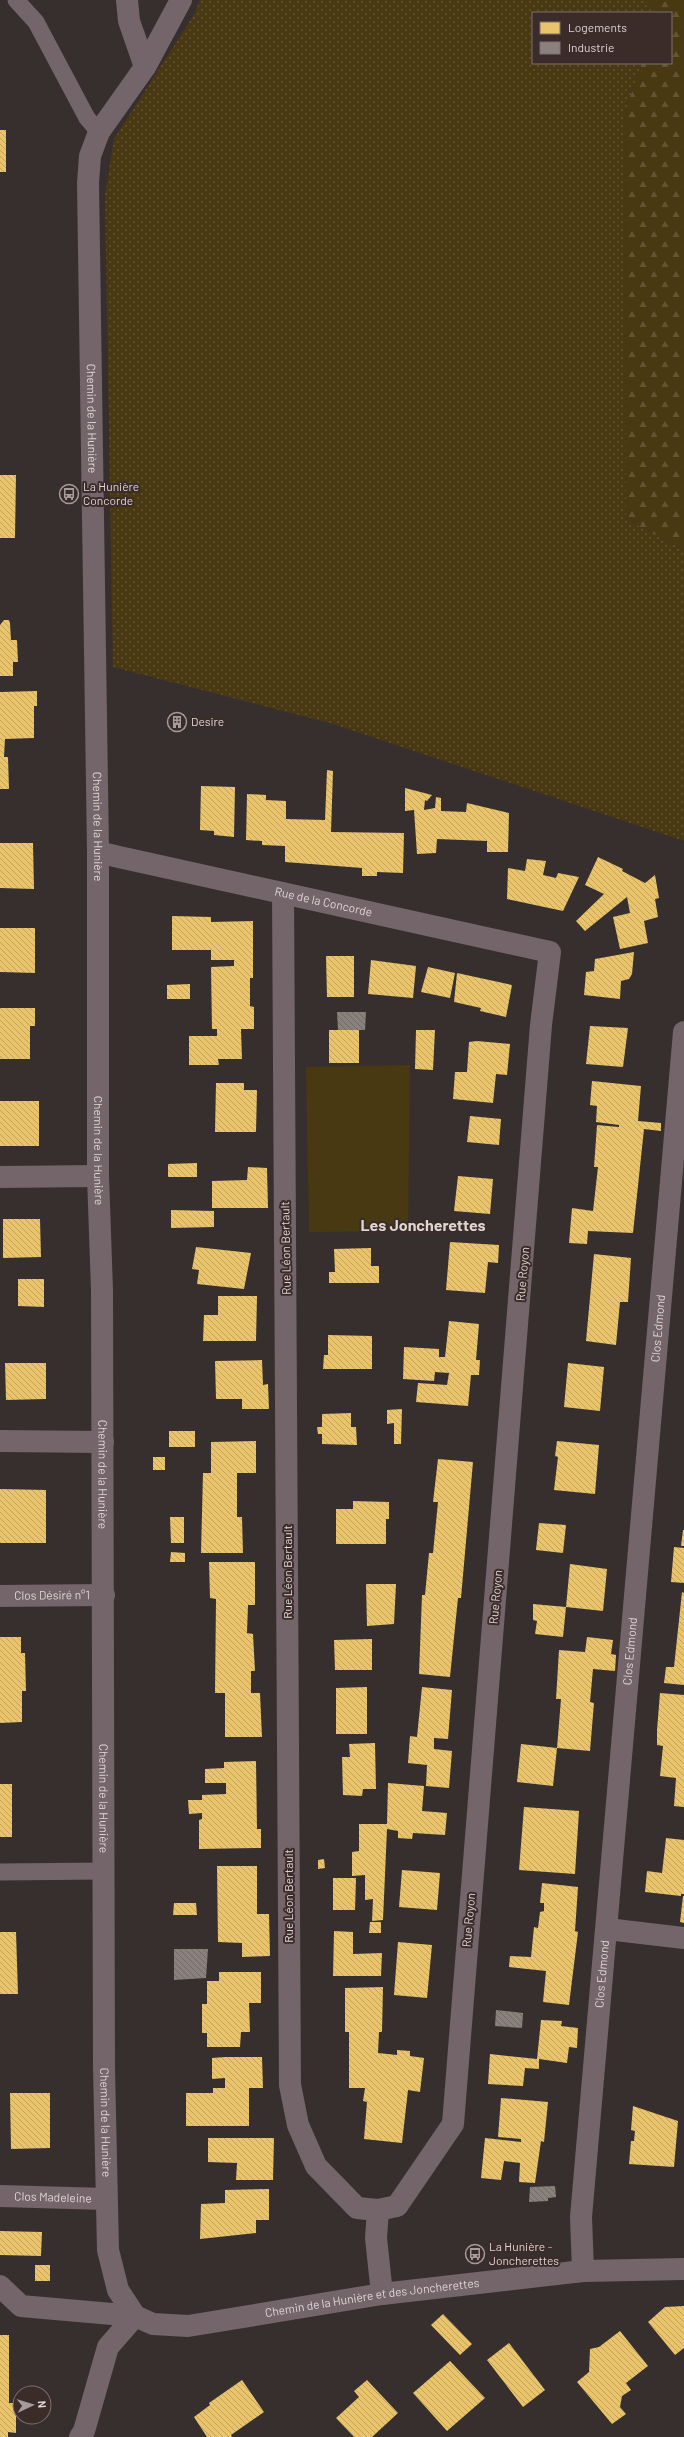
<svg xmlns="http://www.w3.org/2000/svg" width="684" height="2437" font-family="Barlow,sans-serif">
<defs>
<pattern id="grass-dots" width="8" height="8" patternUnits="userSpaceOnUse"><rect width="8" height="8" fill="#483913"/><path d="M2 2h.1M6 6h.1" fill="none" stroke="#625534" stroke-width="1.8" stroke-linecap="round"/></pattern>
<pattern id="forest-firs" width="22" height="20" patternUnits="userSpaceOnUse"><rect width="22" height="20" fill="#483913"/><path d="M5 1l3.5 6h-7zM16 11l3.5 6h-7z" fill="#625534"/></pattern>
<pattern id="homes-back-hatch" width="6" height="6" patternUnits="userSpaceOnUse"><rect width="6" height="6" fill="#e9c46a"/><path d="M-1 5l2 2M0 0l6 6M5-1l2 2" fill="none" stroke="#c0a360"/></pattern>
<pattern id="industry-back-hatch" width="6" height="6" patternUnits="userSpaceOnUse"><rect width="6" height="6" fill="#8a817c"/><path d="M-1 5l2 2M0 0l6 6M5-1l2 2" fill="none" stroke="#716a67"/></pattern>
</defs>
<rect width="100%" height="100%" fill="#372f2e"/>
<!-- grass -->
<polygon fill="url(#grass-dots)" points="200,0 641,0 654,13 533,13 533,63 642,63 625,112 626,519 684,550 684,841 330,723 113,667 105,195 114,139 195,13"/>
<!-- forest -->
<polygon fill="url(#forest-firs)" points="641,0 684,0 684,550 626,519 625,112 642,63 671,63 671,13 654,13"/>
<!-- park -->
<polygon fill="#483913" points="410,1065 408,1231 309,1232 306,1067"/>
<!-- homes -->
<g fill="url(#homes-back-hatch)">
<rect x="0" y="130" width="6" height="42"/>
<polygon points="0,475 16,475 15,538 0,538"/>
<polygon points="4,620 9,620 10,623 11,640 17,640 18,662 13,662 13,676 0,676 0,625"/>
<polygon points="37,691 37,706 34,706 34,738 5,739 4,757 8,757 9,789 0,789 0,692"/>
<polygon points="184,714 185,729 171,730 169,715"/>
<polygon points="327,770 333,771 331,832 404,833 403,873 377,872 377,876 362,876 362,868 285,862 285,846 262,845 262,841 246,840 247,794 266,795 266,800 286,801 286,819 325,820"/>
<polygon points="201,786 235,787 234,837 214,835 214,831 200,830"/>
<polygon points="405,788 432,795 427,801 425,800 424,810 435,808 436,797 441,798 441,811 466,812 467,803 509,813 508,852 487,852 487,841 437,839 436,853 417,854 414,810 405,811"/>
<polygon points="0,843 33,843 34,889 0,888"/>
<polygon points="598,857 623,869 622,871 645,883 655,875 659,898 655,899 658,917 644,921 648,943 620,949 613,917 630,913 627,897 585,931 576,921 604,894 585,885"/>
<polygon points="527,859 546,861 543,875 556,878 558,873 579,877 563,911 507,899 508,868 525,871"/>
<polygon points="172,916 211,917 211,922 253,921 253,978 250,978 250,1006 254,1007 254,1029 241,1029 242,1059 218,1059 219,1065 189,1065 189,1036 217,1036 217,1029 212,1029 211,967 234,966 234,960 211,960 211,950 172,950"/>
<polygon points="0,928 35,928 35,973 0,972"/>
<polygon points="634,952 632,974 629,979 621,981 620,999 584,995 586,972 594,971 595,959"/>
<polygon points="326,956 354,956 354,997 327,997"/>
<polygon points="371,960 416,966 413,998 368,994"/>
<polygon points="428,967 455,973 450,998 421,992"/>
<polygon points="457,973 512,985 506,1017 480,1011 481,1008 454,1002"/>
<polygon points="190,984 190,999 167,999 167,985"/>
<polygon points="0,1008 35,1008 35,1026 30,1026 30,1059 0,1059"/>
<polygon points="590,1026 628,1028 623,1067 586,1064"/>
<rect x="329" y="1030" width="30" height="33"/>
<polygon points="416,1030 435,1030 433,1070 415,1069"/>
<polygon points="477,1041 510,1044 507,1075 496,1074 493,1103 453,1099 455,1072 467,1072 469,1042"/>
<polygon points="592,1081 641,1086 638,1121 661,1123 661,1131 644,1129 633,1233 588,1231 587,1244 569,1243 572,1208 593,1211 598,1167 594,1167 597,1125 619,1127 619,1125 596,1122 597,1106 590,1105"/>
<polygon points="216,1083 244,1083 244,1090 257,1090 256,1132 215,1132"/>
<rect x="0" y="1101" width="39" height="45"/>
<polygon points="470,1116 501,1119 499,1145 467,1142"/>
<polygon points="197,1163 197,1177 168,1177 168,1164"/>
<polygon points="248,1167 267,1168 268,1208 212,1208 212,1181 247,1180"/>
<polygon points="458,1176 493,1179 490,1214 454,1211"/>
<polygon points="171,1210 214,1211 214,1227 171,1228"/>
<polygon points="3,1219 40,1219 41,1257 3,1258"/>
<polygon points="450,1242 499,1245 498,1263 488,1262 485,1293 446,1290"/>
<polygon points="196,1247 251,1253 244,1289 197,1284 199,1270 192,1269"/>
<polygon points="371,1248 371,1266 379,1266 379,1283 329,1283 329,1272 335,1272 334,1249"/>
<polygon points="594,1254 631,1258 628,1302 620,1302 616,1345 586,1341"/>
<polygon points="18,1279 44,1279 44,1307 18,1306"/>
<polygon points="218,1296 257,1296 256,1341 203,1341 204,1315 218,1315"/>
<polygon points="449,1321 479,1324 476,1360 480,1360 479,1375 471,1375 468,1406 416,1402 418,1383 447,1385 449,1373 435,1372 434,1381 403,1379 404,1347 439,1349 439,1357 445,1357"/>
<polygon points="328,1335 372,1336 372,1369 323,1369 324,1355 328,1355"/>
<polygon points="262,1360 263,1385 268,1384 269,1409 242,1409 242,1399 216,1399 215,1361"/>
<polygon points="5,1363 46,1363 46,1399 6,1400"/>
<polygon points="568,1363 604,1367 600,1411 564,1407"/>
<polygon points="402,1409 401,1444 394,1444 394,1423 387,1424 387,1410"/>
<polygon points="351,1413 351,1427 356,1427 357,1445 322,1444 322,1434 318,1434 317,1427 322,1427 322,1414"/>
<rect x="169" y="1431" width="26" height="16"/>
<polygon points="256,1441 256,1473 237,1473 237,1517 242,1517 243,1553 201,1553 203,1473 211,1473 211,1442"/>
<polygon points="557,1441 599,1445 595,1494 554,1490 558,1457 555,1456"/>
<rect x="153" y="1457" width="12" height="13"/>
<polygon points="438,1459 473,1462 461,1598 458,1598 450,1677 419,1674 422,1595 425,1595 429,1553 433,1553 438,1502 433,1502"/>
<polygon points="0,1489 46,1490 46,1543 0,1543"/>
<polygon points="353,1501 389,1502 389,1519 386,1519 386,1544 336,1544 336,1509 353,1509"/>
<polygon points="170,1517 184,1517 184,1543 171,1543"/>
<polygon points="539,1523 566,1525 563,1553 536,1550"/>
<polygon points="683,1530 684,1530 684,1546 681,1546"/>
<polygon points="674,1547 684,1548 684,1583 671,1582"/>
<polygon points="171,1552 185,1553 185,1562 170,1562"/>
<polygon points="209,1562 255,1562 255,1605 248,1605 247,1633 253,1634 255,1671 251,1671 251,1693 260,1693 262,1737 225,1737 225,1693 215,1693 216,1599 210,1598"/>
<polygon points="570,1564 607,1569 603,1611 566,1607 563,1637 535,1634 537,1621 533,1620 533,1604 566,1607"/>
<polygon points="366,1584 396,1584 394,1624 367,1626"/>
<polygon points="682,1592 684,1593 684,1685 664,1683 666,1667 674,1667"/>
<polygon points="0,1637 21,1637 21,1653 25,1653 26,1691 22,1691 22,1722 0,1723"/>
<polygon points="587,1637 613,1640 611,1654 616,1655 615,1671 593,1669 590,1702 594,1703 590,1751 557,1748 561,1699 556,1699 559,1650 585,1652"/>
<polygon points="372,1639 372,1670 335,1670 334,1640"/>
<polygon points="367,1687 367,1734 336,1734 336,1688"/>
<polygon points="422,1687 452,1690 448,1739 434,1738 434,1749 452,1751 449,1788 426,1786 427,1765 408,1763 410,1736 417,1737"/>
<polygon points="660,1693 684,1695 684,1807 674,1806 676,1778 660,1776 663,1746 657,1745 657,1730"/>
<polygon points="375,1743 376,1789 363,1789 362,1796 343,1795 342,1757 350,1757 349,1744"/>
<polygon points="521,1744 557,1748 553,1786 517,1782"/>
<polygon points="256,1761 257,1829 261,1829 261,1848 199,1849 199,1820 202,1819 202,1813 189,1814 188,1800 202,1800 202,1795 226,1794 226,1783 205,1783 205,1769 224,1768 224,1762"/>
<polygon points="388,1783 424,1786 422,1811 447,1813 445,1835 413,1833 412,1839 398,1838 398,1831 387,1829 383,1920 372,1921 373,1899 365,1900 365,1875 352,1876 352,1852 359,1851 359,1824 387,1824"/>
<rect x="0" y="1784" width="12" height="53"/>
<polygon points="524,1807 579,1811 575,1874 519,1870"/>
<polygon points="666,1838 684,1840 684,1894 681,1894 681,1896 645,1892 647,1871 662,1873"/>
<polygon points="324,1859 325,1868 318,1869 318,1860"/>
<polygon points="217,1866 257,1866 257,1914 269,1914 270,1956 242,1957 242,1943 218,1942"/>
<polygon points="402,1870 440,1873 437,1910 399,1907"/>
<polygon points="333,1878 356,1878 355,1910 333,1910"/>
<polygon points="542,1883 578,1887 575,1931 578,1932 569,2005 543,2002 546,1971 509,1967 510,1956 531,1957 534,1927 538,1928 540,1912 544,1911 544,1903 540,1903"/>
<polygon points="683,1896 684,1896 684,1923 680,1922"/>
<polygon points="174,1903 196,1903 197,1915 173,1915"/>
<polygon points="370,1922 381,1922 381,1933 369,1933"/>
<polygon points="334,1931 353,1932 353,1954 382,1953 381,1976 333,1976"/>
<polygon points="0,1932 16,1932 18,1994 0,1994"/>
<polygon points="398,1942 432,1945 427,1998 394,1995"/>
<polygon points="219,1972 261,1972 261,2003 249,2003 250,2032 241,2032 240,2047 207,2047 207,2033 202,2033 202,2004 207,2004 207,1981 219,1981"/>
<polygon points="383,1987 382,2032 379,2032 378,2053 397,2055 397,2050 410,2051 410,2056 424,2058 420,2092 408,2090 402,2143 364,2139 367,2102 363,2101 365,2088 349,2088 349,2032 345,2032 345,1988"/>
<polygon points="541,2020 562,2021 561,2026 578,2028 577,2048 569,2047 567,2063 539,2059 539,2069 525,2068 523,2086 488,2084 490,2054 537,2059"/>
<polygon points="225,2057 262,2057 263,2088 249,2088 249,2126 186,2126 186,2093 213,2093 213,2088 225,2088 225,2078 212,2079 212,2058"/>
<polygon points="10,2093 50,2093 50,2148 11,2149"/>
<polygon points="501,2098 548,2102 544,2142 541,2141 535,2183 519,2182 520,2163 504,2161 501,2180 481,2178 485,2138 521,2142 521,2139 498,2137"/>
<polygon points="633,2106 678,2121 674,2167 629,2164 631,2141 634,2141 635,2131 631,2130"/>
<polygon points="208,2138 274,2138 273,2180 236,2180 237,2163 208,2162"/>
<polygon points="269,2189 269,2220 256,2220 256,2233 200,2239 201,2204 225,2203 225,2190"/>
<polygon points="0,2231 42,2232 41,2256 0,2255"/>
<rect x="35" y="2265" width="15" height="16"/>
<polygon points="684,2306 684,2348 675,2355 648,2322 665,2307"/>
<polygon points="443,2314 472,2344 460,2355 431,2325"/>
<polygon points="620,2331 648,2366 626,2383 631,2390 622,2396 620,2407 626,2414 612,2424 577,2382 589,2372 590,2349 599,2347"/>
<polygon points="0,2335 9,2335 9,2403 16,2403 16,2433 8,2432 8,2437 0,2437"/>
<polygon points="509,2343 545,2390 523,2407 487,2360"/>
<polygon points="450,2361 485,2398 447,2431 413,2393"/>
<polygon points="242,2380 264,2412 231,2435 232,2437 207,2437 194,2417 210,2405 209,2403"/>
<polygon points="367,2380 398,2413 372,2437 354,2437 336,2418 359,2397 354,2391"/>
</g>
<!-- industry -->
<g fill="url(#industry-back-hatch)">
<polygon points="337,1012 366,1012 365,1030 338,1030"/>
<polygon points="174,1949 208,1949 206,1978 174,1980"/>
<polygon points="496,2010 523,2013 522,2028 495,2026"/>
<polygon points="555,2186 556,2197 548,2198 548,2201 529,2202 530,2187"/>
</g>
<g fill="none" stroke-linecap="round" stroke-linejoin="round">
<!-- service -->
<g stroke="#73656a" stroke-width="17">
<polyline points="16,0 36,22 87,118 99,132"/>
<polyline points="0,1872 104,1871"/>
</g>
<!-- minor -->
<g stroke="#73656a" stroke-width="22">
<polyline points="127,0 129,21 145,67"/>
<path id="s1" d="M181,0L145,67L99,132L90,156L88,183L98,852V1176L102,1290L104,2067L108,2250L118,2290L135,2316L153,2324L188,2326L382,2294L583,2271L684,2269"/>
<path id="s2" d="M98,852L119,857L550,952L541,1025L453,2124L397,2206L378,2210L357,2208L316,2166L298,2125L290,2085L283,893"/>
<polyline points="0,1177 98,1176"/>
<polyline points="0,1441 103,1442"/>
<path id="s3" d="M0,1596L104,1595"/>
<polyline points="607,1929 684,1938"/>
<path id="s4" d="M0,2196L106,2199"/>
<polyline points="378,2210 376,2238 382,2294"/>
<path id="s5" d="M583,2271L581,2217L684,1032"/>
<polyline points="0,2286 21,2306 135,2316"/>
<polyline points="80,2437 84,2431 108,2347 135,2316"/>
</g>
</g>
<!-- icons -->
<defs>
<symbol id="bus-ring" viewBox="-11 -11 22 22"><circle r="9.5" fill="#3b2c2a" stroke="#a49b9a" stroke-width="1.5"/><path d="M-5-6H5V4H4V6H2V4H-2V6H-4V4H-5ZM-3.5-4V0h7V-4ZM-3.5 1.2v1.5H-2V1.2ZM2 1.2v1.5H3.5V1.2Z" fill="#a49b9a"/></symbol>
<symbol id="building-ring" viewBox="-11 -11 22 22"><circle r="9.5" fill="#3b2c2a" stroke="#a49b9a" stroke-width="1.5"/><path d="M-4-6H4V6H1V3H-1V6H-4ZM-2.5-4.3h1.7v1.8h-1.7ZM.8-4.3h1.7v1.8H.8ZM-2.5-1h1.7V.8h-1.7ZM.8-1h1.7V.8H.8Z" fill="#a49b9a"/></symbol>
</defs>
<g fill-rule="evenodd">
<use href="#bus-ring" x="58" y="483" width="22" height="22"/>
<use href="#building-ring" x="166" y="711" width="22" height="22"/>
<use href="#bus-ring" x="464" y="2243" width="22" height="22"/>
</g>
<g text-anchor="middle" stroke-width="4" stroke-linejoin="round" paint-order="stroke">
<!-- street labels -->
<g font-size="12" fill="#dfd5d4" stroke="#3b2c2a">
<text dy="4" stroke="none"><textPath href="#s1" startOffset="444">Chemin de la Hunière</textPath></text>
<text dy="4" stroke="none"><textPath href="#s1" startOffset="852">Chemin de la Hunière</textPath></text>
<text dy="4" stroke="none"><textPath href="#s2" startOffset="231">Rue de la Concorde</textPath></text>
<text dy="4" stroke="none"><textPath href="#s1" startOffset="1176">Chemin de la Hunière</textPath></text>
<text transform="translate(286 1248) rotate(-91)" y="4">Rue Léon Bertault</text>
<text transform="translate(523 1274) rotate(-85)" y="4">Rue Royon</text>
<text dy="4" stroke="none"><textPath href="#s5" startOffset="946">Clos Edmond</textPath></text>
<text dy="4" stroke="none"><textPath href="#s1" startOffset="1500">Chemin de la Hunière</textPath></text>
<text transform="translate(288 1572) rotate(-90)" y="4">Rue Léon Bertault</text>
<text dy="4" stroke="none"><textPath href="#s3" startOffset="52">Clos Désiré n°1</textPath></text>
<text transform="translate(496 1597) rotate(-85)" y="4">Rue Royon</text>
<text dy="4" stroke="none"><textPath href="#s5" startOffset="622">Clos Edmond</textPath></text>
<text dy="4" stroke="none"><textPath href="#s1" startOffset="1824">Chemin de la Hunière</textPath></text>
<text transform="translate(289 1896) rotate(-90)" y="4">Rue Léon Bertault</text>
<text transform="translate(469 1920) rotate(-85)" y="4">Rue Royon</text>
<text dy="4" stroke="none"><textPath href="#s5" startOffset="298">Clos Edmond</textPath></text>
<text dy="4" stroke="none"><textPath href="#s1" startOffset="2148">Chemin de la Hunière</textPath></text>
<text dy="4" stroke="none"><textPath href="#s4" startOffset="53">Clos Madeleine</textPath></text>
<text dy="4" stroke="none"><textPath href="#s1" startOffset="2589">Chemin de la Hunière et des Joncherettes</textPath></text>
</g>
<!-- poi labels -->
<g font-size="12" fill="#dfd5d4" stroke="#3b2c2a" text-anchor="start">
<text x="83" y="491">La Hunière<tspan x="83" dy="14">Concorde</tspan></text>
<text x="191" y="726">Desire</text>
<text x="489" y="2251">La Hunière -<tspan x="489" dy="14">Joncherettes</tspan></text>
</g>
<!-- district labels -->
<g font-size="16" font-weight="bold" fill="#dfd5d4" stroke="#3b2c2a">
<text x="423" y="1231">Les Joncherettes</text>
</g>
</g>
<!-- legend -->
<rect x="532" y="12" width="140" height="52" fill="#3b2c2a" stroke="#7d706e"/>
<rect x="540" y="22" width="20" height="12" fill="#e9c46a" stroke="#7d706e"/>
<text x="568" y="32" font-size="12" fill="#dfd5d4">Logements</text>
<rect x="540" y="42" width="20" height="12" fill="#8a817c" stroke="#7d706e"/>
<text x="568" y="52" font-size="12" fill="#dfd5d4">Industrie</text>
<!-- north arrow -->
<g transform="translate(32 2405) rotate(86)"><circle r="19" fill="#3b2c2a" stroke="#7d706e"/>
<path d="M0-3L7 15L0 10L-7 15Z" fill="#a49b9a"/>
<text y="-6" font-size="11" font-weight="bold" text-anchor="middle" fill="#dfd5d4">N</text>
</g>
</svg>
